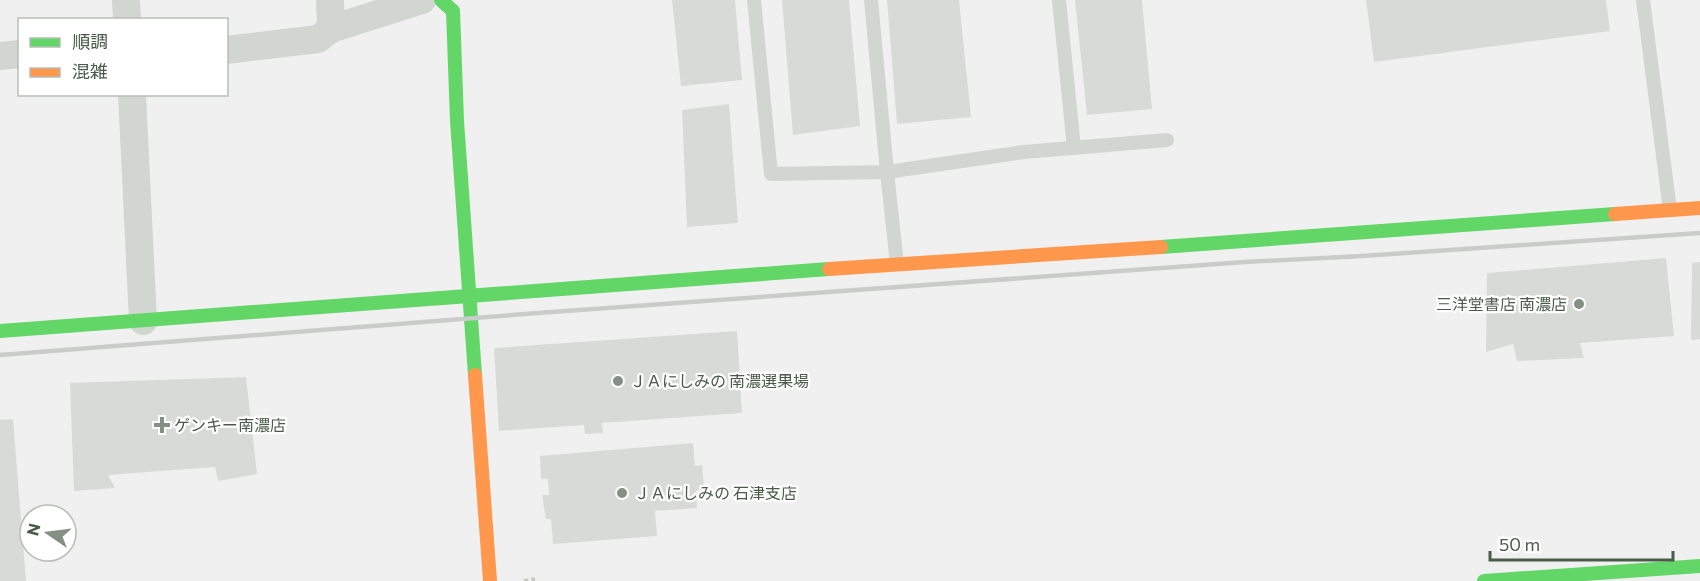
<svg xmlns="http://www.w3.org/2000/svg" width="1700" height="581" font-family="Commissioner,'Noto Sans JP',sans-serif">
<rect width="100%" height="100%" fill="#f0f0f0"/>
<!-- building -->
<g fill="#d8dad8">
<polygon points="672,0 735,0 742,80 681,86"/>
<polygon points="782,0 849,0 860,126 793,135"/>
<polygon points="887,0 959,0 971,117 897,124"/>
<polygon points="1075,0 1142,0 1152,109 1087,115"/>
<polygon points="1366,0 1606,0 1610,31 1374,62"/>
<polygon points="729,104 738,223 687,227 682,110"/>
<polygon points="1666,258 1674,336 1580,343 1584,358 1517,361 1513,344 1486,352 1487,273"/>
<polygon points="1700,262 1700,339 1691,340 1692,263"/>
<polygon points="737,331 742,413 602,423 603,433 585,434 584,425 499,431 494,348"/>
<polygon points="246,377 257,474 218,481 215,467 108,475 115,488 74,491 70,383"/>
<polygon points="13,419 26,581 0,581 0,420"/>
<polygon points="693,443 695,466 702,465 704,487 696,491 697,508 655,511 657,536 553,544 551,519 546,519 542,495 549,495 548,479 541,479 540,456"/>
</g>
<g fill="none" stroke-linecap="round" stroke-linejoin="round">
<!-- path -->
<polyline stroke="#c7c9bd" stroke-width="4" stroke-dasharray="4.5 3" stroke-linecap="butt" points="524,581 535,579"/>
<!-- lane -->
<g stroke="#d1d6d1" stroke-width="14">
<polyline points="754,0 771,174 887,172 871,0"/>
<polyline points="1059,0 1074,148"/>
<polyline points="1643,0 1670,210"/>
<polyline points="897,264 887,172 1024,152 1167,140"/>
</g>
<!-- street -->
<g stroke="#d1d6d1" stroke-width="28">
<polyline points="126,0 127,20"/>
<polyline points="330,0 331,29 422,0"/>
<polyline points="226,50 318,39 331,29"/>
<polyline points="0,56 20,54"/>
<polyline points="132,94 143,321"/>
</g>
<!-- fast -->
<g stroke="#63d668" stroke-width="14">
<polyline points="441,0 453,11 457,121 475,375"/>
<polyline points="1161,247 1615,214"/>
<polyline points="0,331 829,269"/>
<polyline points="1484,581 1700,566"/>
</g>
<!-- slow -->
<g stroke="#ff974d" stroke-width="14">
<polyline points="1615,214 1700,208"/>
<polyline points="829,269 1161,247"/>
<polyline points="475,375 490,581"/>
</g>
<!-- rail -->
<polyline stroke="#c9ccc9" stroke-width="4.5" points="0,355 538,313 1245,262 1362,256 1700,233"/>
</g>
<!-- markers -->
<g fill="#849083" stroke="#fff" stroke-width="2">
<circle cx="1579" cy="304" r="6"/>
<circle cx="618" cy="381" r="6"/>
<path d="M159 416h6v6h6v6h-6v6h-6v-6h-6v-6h6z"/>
<circle cx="622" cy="493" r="6"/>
</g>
<g text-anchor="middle" stroke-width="4.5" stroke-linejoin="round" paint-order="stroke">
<!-- poi labels -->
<g font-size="16" fill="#4a5c48" stroke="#fff" text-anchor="start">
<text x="1567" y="310" text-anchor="end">三洋堂書店 南濃店</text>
<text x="630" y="387">ＪＡにしみの 南濃選果場</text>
<text x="174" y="431">ゲンキー南濃店</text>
<text x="634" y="499">ＪＡにしみの 石津支店</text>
</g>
</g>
<!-- legend -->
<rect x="18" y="18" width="210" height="78" fill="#ffffff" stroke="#b7beb6" stroke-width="1.5"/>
<rect x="30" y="38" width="30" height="9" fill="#63d668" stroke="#b7beb6" stroke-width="1.5"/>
<text x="72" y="48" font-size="18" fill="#4a5c48">順調</text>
<rect x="30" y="68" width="30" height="9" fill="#ff974d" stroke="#b7beb6" stroke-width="1.5"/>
<text x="72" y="78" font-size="18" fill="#4a5c48">混雑</text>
<!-- north arrow -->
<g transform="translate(48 533) rotate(284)"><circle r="28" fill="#ffffff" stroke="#b7beb6" stroke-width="1.5"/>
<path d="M0-4.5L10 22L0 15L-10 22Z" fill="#849083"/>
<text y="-9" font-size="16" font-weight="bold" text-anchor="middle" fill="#4a5c48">N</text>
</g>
<!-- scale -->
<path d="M1490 551v9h183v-9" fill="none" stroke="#4a5c48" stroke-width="3"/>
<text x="1499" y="551" font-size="18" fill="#4a5c48" stroke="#ffffff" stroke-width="4.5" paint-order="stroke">50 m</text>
</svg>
